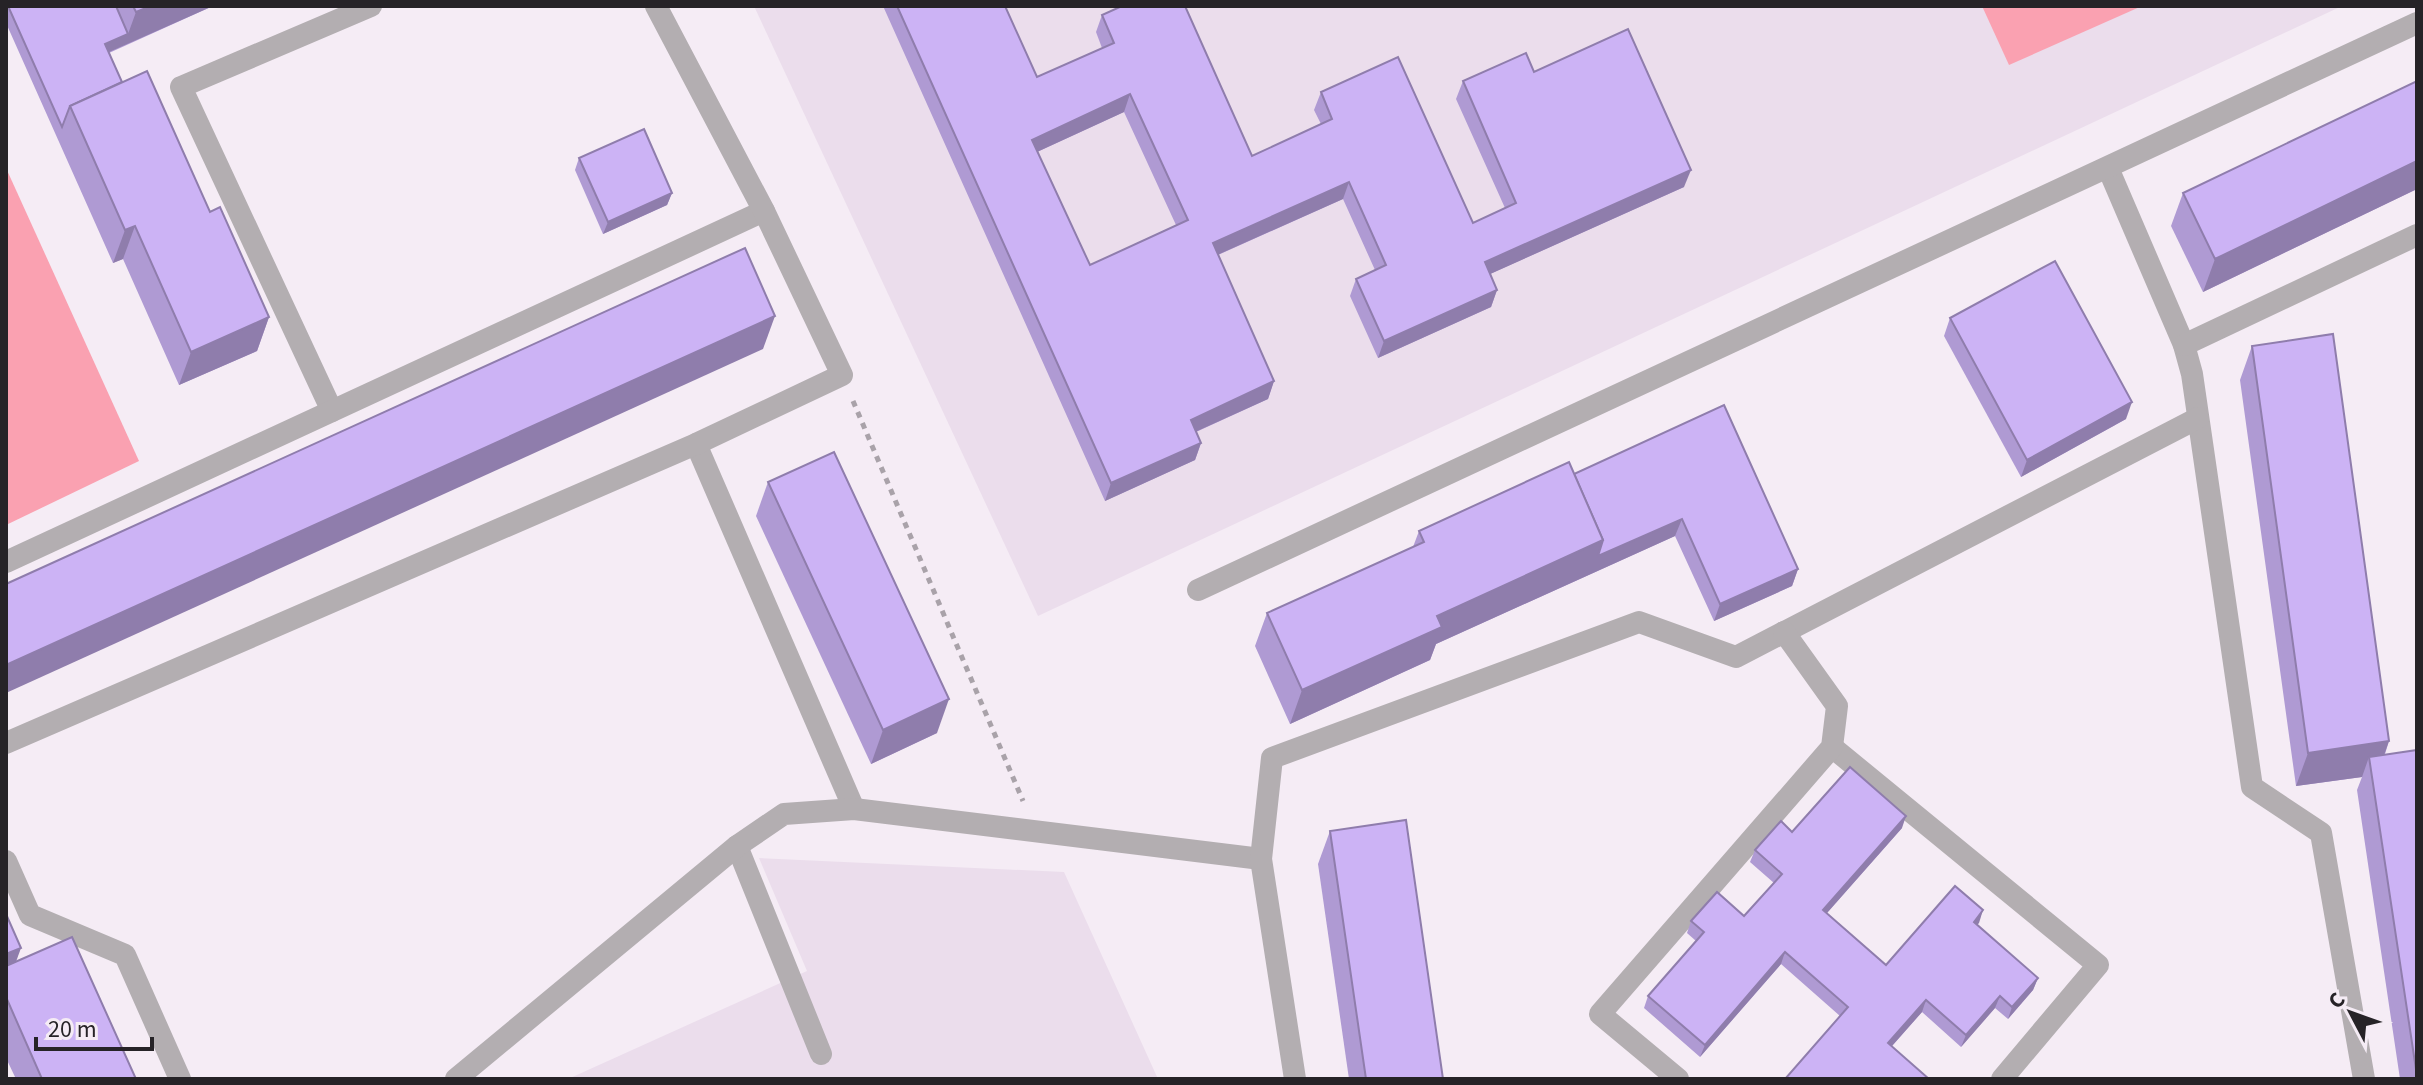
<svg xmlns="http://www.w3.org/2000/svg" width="2423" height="1085" font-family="'Source Sans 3',sans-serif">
<rect width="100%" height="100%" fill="#f5ecf5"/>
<!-- built -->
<g fill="#ebddec">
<polygon points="754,6 2342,6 1038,616"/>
<polygon points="759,858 1064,872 1158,1079 568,1079 807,971"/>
</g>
<!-- green -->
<g fill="#faa1b1">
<polygon points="1982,6 2142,6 2009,65"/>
<polygon points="6,168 139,461 6,525"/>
</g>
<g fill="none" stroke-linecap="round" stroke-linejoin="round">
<!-- path -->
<polyline stroke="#a9a2a9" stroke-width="5" stroke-dasharray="6 6" stroke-linecap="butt" points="853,401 1023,801"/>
<!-- service -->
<g stroke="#b3aeb1" stroke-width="22">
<polyline points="2108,168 2184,345 2192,374 2252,787 2321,833 2364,1079"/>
<polyline points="2184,345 2417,235"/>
<polyline points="332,411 181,87 371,6"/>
<polyline points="696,444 854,809"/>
<polyline points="6,562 764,211"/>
<polyline points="1198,590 2417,23"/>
<polyline points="6,743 696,444 842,375 764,211 656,6"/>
<polyline points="1832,747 2098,965 2002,1079"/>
<polyline points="737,846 821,1054"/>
<polyline points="6,861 30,915 125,955 180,1079"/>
<polyline points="456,1079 737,846 784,814 854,809 1261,859"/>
<polyline points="1295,1079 1261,859 1272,758 1639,622 1736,657 2198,418"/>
<polyline points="1678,1079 1600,1014 1832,747 1837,706 1784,632"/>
</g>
</g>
<!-- wall -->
<g fill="#af9ad3" fill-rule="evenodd">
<polygon points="6,6 213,6 109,53 122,82 210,212 269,317 257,351 179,385 123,259 113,263 6,23"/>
<path d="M883,6H1005L1037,77L1102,48L1096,32L1102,15L1252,156L1321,124L1314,110L1321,92L1473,223L1505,208L1456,99L1463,81L1534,72L1684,187L1490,274L1497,290L1491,307L1378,358L1350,296L1356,279L1375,270L1343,199L1218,255L1274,381L1268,399L1196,432L1201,443L1195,460L1105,501ZM1124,112L1176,225L1090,265L1037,152Z"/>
<polygon points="2417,81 2417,189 2203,292 2171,226 2183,193"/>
<polygon points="579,158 672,193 667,205 603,234 575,170"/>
<polygon points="1950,318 2126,419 2021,477 1944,336"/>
<polygon points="2252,346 2389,741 2385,754 2417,1079 2400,1079 2357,790 2362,777 2296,786 2240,380"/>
<polygon points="1574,474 1798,569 1792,586 1714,621 1675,536 1436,644 1430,660 1290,724 1255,646 1267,613 1413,547 1419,531"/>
<polygon points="768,482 937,733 871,764 756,516"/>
<polygon points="1902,828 1827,913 1886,965 1983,910 1977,925 2038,978 2033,990 2008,1019 1995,1008 1961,1047 1922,1012 1892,1046 1840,1016 1781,964 1700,1057 1644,1008 1648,996 1696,941 1687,933 1691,921 1744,916 1774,883 1750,862 1755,850 1792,832"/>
<polygon points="1330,831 1443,1079 1349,1079 1318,864"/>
<polygon points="6,914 16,962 136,1079 16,1079 6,1058"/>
</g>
<!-- shaded-wall -->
<g fill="#8f7dac">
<polygon points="151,6 213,6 100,56 105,44 128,34 136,12"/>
<polygon points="1130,94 1124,112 1026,157 1032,140"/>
<polygon points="2417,161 2417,189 2203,292 2215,259"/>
<polygon points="1691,170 1684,187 1479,279 1485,262"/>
<polygon points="1349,182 1343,199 1206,260 1213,243"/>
<polygon points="672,193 667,205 603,234 608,222"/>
<polygon points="135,226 123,259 113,263 125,230"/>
<polygon points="1497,290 1491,307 1378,358 1384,341"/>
<polygon points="775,316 763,349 6,693 6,665"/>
<polygon points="269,317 257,351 179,385 191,352"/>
<polygon points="1274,381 1268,399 1184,437 1191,420"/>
<polygon points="2132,402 2126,419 2021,477 2027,460"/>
<polygon points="1201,443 1195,460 1105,501 1111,483"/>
<polygon points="1682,519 1675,536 1436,644 1430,660 1290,724 1302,690 1437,616 1603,540"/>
<polygon points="1798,569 1792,586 1714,621 1720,604"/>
<polygon points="949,699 937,733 871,764 883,730"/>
<polygon points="2389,741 2377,775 2369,757 2362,777 2296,786 2308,753"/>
<polygon points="1906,816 1902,828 1819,922 1823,910"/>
<polygon points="1983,910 1979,923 1969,934 1974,922"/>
<polygon points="21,948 9,981 6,982 6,954"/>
<polygon points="1785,952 1781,964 1700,1057 1705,1045"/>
<polygon points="2038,978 2033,990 2008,1019 2012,1007"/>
<polygon points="2000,996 1995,1008 1961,1047 1966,1035"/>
<polygon points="1926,1000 1922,1012 1884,1055 1888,1043"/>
</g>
<!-- building -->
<g fill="#ccb3f5" stroke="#8f7dac" stroke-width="2" fill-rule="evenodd">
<polygon points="8,6 116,6 128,34 105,44 122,82 70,106 62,127"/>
<polygon points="133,6 151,6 136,12"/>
<path d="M897,6H1005L1037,77L1114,43L1102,15L1122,6H1185L1252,156L1332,119L1321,92L1398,57L1473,223L1516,203L1463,81L1526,53L1534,72L1628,29L1691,170L1485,262L1497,290L1384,341L1356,279L1386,265L1349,182L1213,243L1274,381L1191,420L1201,443L1111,483ZM1130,94L1188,220L1090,265L1032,140Z"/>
<polygon points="147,71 210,212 220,207 269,317 191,352 135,226 125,230 70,106"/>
<polygon points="2417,81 2417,161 2215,259 2183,193"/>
<polygon points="644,129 672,193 608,222 579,158"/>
<polygon points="745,248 775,316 6,665 6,584"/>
<polygon points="2055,261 2132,402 2027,460 1950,318"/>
<polygon points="2333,334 2389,741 2308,753 2252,346"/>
<polygon points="1724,405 1798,569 1720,604 1682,519 1598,556 1603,540 1574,474"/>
<polygon points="834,452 949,699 883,730 768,482"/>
<polygon points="1569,462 1603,540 1437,616 1442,627 1302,690 1267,613 1424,542 1419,531"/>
<polygon points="2417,750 2417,1076 2369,757"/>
<polygon points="1850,767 1906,816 1823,910 1886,965 1955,886 1983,910 1974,922 2038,978 2012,1007 2000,996 1966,1035 1926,1000 1888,1043 1929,1079 1785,1079 1848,1007 1785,952 1705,1045 1648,996 1704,932 1691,921 1717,892 1744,916 1782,874 1755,850 1781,821 1792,832"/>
<polygon points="1406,820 1443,1079 1366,1079 1330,831"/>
<polygon points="6,914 21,948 6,954"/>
<polygon points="72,937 136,1079 42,1079 6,997 6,966"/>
</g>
<!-- border -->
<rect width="2423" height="1085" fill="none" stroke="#262327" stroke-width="16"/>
<!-- north arrow -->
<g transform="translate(2351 1013) rotate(311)" stroke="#f5ecf5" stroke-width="6" paint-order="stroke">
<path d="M0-6L14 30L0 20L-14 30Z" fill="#262327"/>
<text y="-12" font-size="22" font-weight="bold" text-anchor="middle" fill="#262327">С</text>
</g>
<!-- scale -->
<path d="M36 1037v12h116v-12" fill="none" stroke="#262327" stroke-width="4"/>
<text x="48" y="1037" font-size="24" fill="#262327" stroke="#f5ecf5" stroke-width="6" paint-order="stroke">20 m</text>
</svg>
